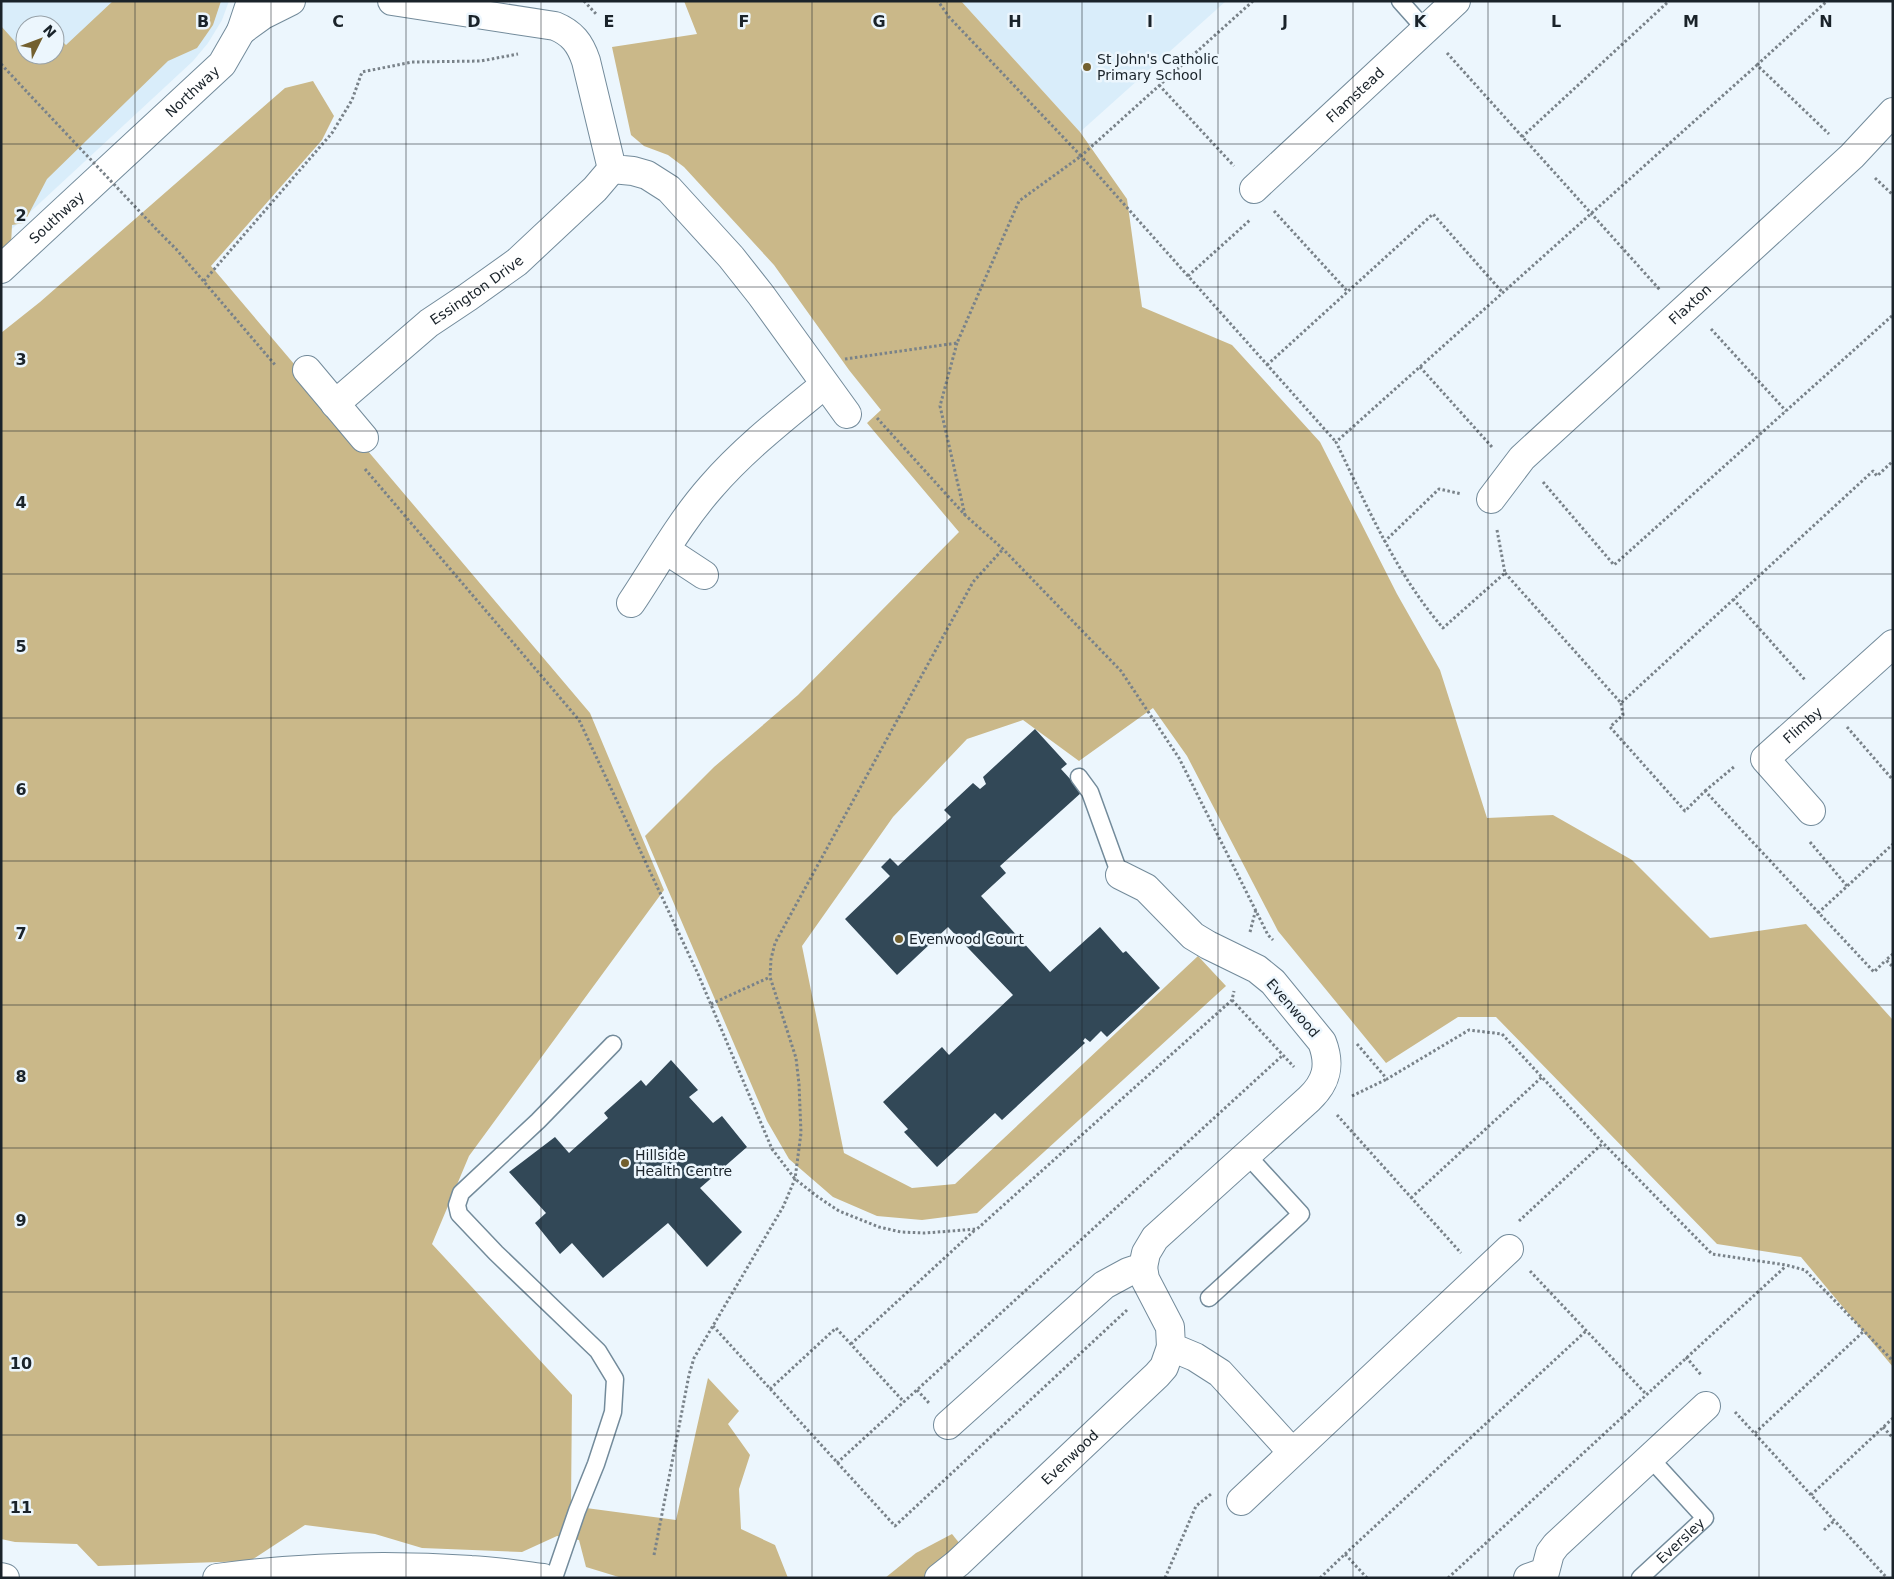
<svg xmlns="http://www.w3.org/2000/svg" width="1894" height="1579" font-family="'DejaVu Sans',sans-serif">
<rect width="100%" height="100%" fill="#ecf6fd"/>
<!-- built -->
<g fill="#d9edfa" fill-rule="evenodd">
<path d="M1,1H229L222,20L208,43L193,61L1,239ZM25,25H55V55H25Z"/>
<polygon points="961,1 1226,1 1080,132"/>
</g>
<!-- forest -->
<g fill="#cab889">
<polygon points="113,1 221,1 213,25 197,48 168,61 47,179 24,223 12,225 11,245 1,252 1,26 19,46 25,40 25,55 55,55 55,34 66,45"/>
<polygon points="684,1 961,1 1080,132 1127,199 1142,307 1232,345 1320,442 1397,594 1440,670 1487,818 1553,815 1632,860 1710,938 1806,924 1893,1020 1893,1367 1801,1257 1717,1244 1496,1017 1458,1017 1386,1063 1278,931 1187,756 1153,708 1079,761 1023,720 967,739 893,817 802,946 844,1153 912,1188 955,1184 1198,956 1226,986 977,1213 922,1220 877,1216 833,1197 789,1159 767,1121 645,836 714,767 798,695 959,532 867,423 881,410 849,370 774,265 684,167 668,155 644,146 631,135 612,47 697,34"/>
<polygon points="313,81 334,116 322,140 211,266 590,713 664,890 469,1156 432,1244 572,1395 571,1506 676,1520 708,1378 739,1411 728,1424 750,1455 739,1489 741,1529 775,1545 788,1578 622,1578 586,1567 579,1540 557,1536 522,1552 422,1548 375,1534 305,1525 250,1561 98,1566 77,1544 15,1542 1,1539 1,333 40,302 285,88"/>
<polygon points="952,1534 976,1564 964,1578 885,1578 916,1553"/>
</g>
<!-- building -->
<g fill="#324857">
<polygon points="1035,729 1067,764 1061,769 1082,792 1000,866 1006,873 981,896 1050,972 1100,927 1123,953 1126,951 1160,988 1107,1037 1101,1031 1090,1042 1085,1038 1083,1041 1085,1043 1002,1120 995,1113 937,1167 904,1132 908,1129 883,1102 942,1047 949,1055 1013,995 948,927 897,975 845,919 890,876 881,867 890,858 898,866 951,817 944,810 973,783 980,789 986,784 983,777"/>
<polygon points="671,1060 698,1090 689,1097 713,1123 722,1116 747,1147 700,1188 742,1232 707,1267 668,1223 603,1278 572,1243 560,1254 535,1223 546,1213 509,1172 555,1137 569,1153 608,1118 604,1113 641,1080 646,1086"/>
</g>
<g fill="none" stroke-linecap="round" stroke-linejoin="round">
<defs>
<g id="lane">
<polyline points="1400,1 1425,29"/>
<polyline points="1079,777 1090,792 1120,875"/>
<polyline points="1209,1298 1301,1214 1247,1155"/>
<polyline points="554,1578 577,1511 596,1464 613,1412 615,1379 598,1351 496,1253 459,1214 457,1205 461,1193 538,1121 613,1044"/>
<path id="s1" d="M1640,1578L1705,1518L1650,1458"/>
</g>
<g id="street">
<path d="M392,1L555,26C572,33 580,43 586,61L612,169L633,171L647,175L669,189L731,257L761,295L847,414"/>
<polyline points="241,31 263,15 291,1"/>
<path id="s2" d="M1254,189L1456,1"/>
<polyline points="307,370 364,438"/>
<path id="s3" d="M335,404L429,323L468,297L517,262L595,189L612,169"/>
<path id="s4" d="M1491,499L1522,458L1852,156L1893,112"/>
<polyline points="666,550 704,575"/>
<path d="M631,603C657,564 680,522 711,487C745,448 785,417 824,385"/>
<path id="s5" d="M1811,811L1765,759L1893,644"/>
<polyline points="1143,1267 1145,1279 1170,1327 1171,1347 1195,1357 1220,1373 1292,1452"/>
<path d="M948,1425L1104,1285L1128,1272L1143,1267L1146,1253L1155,1238L1309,1099C1327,1082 1331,1065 1322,1042L1273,982L1257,969L1208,945L1193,936L1146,888L1120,875"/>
<polyline points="1241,1501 1509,1249"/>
<path id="s6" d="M939,1578L958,1563L1157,1375L1164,1367L1171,1347"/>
<polyline points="1528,1578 1545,1572 1550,1553 1556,1545 1706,1406"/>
</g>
<g id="secondary">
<path id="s7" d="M1,269L222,64L241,31L251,1"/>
<polyline points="1,1577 5,1578"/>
<path d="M217,1578C300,1567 387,1564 471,1570C495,1571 519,1575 543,1578"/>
</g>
</defs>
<!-- lane casing -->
<use href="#lane" stroke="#738b9b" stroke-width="19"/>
<!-- street casing -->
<use href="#street" stroke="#738b9b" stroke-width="30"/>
<!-- secondary casing -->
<use href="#secondary" stroke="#738b9b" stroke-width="30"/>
<!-- path -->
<g stroke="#798289" stroke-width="3" stroke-dasharray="2.5 2.5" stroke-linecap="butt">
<polyline points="584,1 597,15"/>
<polyline points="1253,1 1081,156 1336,442"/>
<polyline points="1447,53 1660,290"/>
<polyline points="1,64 28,93"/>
<polyline points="1757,65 1827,1"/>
<polyline points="1159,85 1234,166"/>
<polyline points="1522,137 1669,1"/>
<polyline points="1875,178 1893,195"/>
<polyline points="1274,211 1348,292"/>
<polyline points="158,231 176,249 276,366"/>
<polyline points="1188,276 1250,220"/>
<polyline points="204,281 332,133 352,100 362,72 412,62 481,61 518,54"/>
<polyline points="1711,329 1786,411"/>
<polyline points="957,343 940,406 965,515"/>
<polyline points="845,359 957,343 1019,201 1081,156 949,17 938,1"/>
<polyline points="1267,365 1433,214 1503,293"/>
<polyline points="1420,367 1492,447"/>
<polyline points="877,418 965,515 1003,549 1121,671 1179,758 1268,935 1273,940"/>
<polyline points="365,469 579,720 698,974 772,1149 795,1179 818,1197 839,1211 879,1227 901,1232 925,1233 977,1229 1232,1000 1234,991"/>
<polyline points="1543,482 1614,565 1893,315"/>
<path d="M1497,530L1505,573L1443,628C1396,574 1367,506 1336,442L1757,65L1829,134"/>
<polyline points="1384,542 1439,489 1462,494"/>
<polyline points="1505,573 1621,703 1873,471 1877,476 1893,461"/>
<polyline points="1733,599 1806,681"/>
<polyline points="1621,703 1623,715 1610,727 1685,811 1705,791 1874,972 1886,960"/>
<polyline points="1847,727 1893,780"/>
<polyline points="1705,791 1735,766"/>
<polyline points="1810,842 1847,886"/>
<polyline points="1818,913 1893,844"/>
<polyline points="1250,932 1256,909"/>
<polyline points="1893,954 1886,960 1893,967"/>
<polyline points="1232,1000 1294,1067"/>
<polyline points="711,1004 770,977"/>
<polyline points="1357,1044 1387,1079 1469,1030 1502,1034 1603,1143 1712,1254 1786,1265 1805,1270 1893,1361"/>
<polyline points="1352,1096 1387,1079"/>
<polyline points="1337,1115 1461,1253"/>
<polyline points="1411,1198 1542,1077"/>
<polyline points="1519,1221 1603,1143"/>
<polyline points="1530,1271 1646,1394"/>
<polyline points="713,1326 895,1526 1127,1310"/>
<polyline points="851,1344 976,1229"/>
<polyline points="1686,1357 1702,1376"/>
<polyline points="770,1389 836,1328 904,1402"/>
<polyline points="917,1390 929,1403"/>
<polyline points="1735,1412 1887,1578"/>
<polyline points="1883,1427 1893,1438"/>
<polyline points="1755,1433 1864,1331"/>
<polyline points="837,1463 1283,1055"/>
<polyline points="1811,1495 1893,1418"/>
<polyline points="1824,1530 1835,1520"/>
<polyline points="1345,1554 1586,1331"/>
<polyline points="654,1555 689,1375 694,1358 783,1207 795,1179 801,1133 799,1084 796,1058 770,977 771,959 775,943 973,582 1003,549"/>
<polyline points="1165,1578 1196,1506 1211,1494"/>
<polyline points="1320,1578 1345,1554 1367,1578"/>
<polyline points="1448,1578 1786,1266"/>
</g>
<!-- lane -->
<use href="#lane" stroke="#fff" stroke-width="16"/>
<!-- street -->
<use href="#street" stroke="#fff" stroke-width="28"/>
<!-- secondary -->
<use href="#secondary" stroke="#fff" stroke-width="28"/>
<!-- path-bridge -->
<polyline stroke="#798289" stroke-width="3" stroke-dasharray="2.5 2.5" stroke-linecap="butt" points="28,93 158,231"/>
</g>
<!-- grid -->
<path fill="none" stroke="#1a232a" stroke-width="1" stroke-opacity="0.55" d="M135,1V1578M271,1V1578M406,1V1578M541,1V1578M676,1V1578M812,1V1578M947,1V1578M1082,1V1578M1218,1V1578M1353,1V1578M1488,1V1578M1623,1V1578M1759,1V1578M1,144H1893M1,287H1893M1,431H1893M1,574H1893M1,718H1893M1,861H1893M1,1005H1893M1,1148H1893M1,1292H1893M1,1435H1893"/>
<!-- markers -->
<g fill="#73602f" stroke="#ecf6fd" stroke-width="2">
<circle cx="1087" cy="67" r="5"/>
<circle cx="899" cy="939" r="5"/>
<circle cx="625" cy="1163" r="5"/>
</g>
<g text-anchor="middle" stroke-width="5" stroke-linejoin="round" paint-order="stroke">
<!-- poi labels -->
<g font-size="14" fill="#1a232a" stroke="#ecf6fd" text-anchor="start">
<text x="1097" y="64">St John's Catholic<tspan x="1097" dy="16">Primary School</tspan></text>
<text x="909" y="944">Evenwood Court</text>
<text x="635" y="1160">Hillside<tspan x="635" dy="16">Health Centre</tspan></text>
</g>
<!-- street labels -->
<g font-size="14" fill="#1a232a" stroke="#ecf6fd">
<text dy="5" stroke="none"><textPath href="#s7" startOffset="261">Northway</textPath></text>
<text dy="5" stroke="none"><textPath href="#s2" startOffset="138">Flamstead</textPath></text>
<text dy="5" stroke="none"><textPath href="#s7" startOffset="76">Southway</textPath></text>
<text dy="5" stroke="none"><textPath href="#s3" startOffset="182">Essington Drive</textPath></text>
<text dy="5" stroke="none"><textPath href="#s4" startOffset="279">Flaxton</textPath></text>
<text dy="5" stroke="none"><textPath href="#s5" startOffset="120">Flimby</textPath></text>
<text transform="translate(1293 1008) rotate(49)" y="5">Evenwood</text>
<text dy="5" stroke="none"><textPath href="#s6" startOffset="178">Evenwood</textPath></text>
<text dy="5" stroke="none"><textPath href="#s1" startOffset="55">Eversley</textPath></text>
</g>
</g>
<g font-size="16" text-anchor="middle" font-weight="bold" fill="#1a232a" stroke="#ecf6fd" stroke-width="5" stroke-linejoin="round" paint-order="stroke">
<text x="203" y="27">B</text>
<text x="338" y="27">C</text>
<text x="474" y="27">D</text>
<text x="609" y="27">E</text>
<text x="744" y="27">F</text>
<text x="879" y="27">G</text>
<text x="1015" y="27">H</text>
<text x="1150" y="27">I</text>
<text x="1285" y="27">J</text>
<text x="1420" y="27">K</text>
<text x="1556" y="27">L</text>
<text x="1691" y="27">M</text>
<text x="1826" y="27">N</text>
<text x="21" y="221">2</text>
<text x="21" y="365">3</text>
<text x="21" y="508">4</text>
<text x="21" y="652">5</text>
<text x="21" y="795">6</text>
<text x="21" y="939">7</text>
<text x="21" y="1082">8</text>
<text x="21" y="1226">9</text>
<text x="21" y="1369">10</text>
<text x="21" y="1513">11</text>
</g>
<!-- border -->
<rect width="1894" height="1579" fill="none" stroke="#1a232a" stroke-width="5"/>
<!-- north arrow -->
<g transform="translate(40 40) rotate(48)"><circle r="24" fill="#ecf6fd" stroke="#98a2a9"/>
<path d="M0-4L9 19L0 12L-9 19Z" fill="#73602f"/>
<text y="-8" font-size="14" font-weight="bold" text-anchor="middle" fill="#1a232a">N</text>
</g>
</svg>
